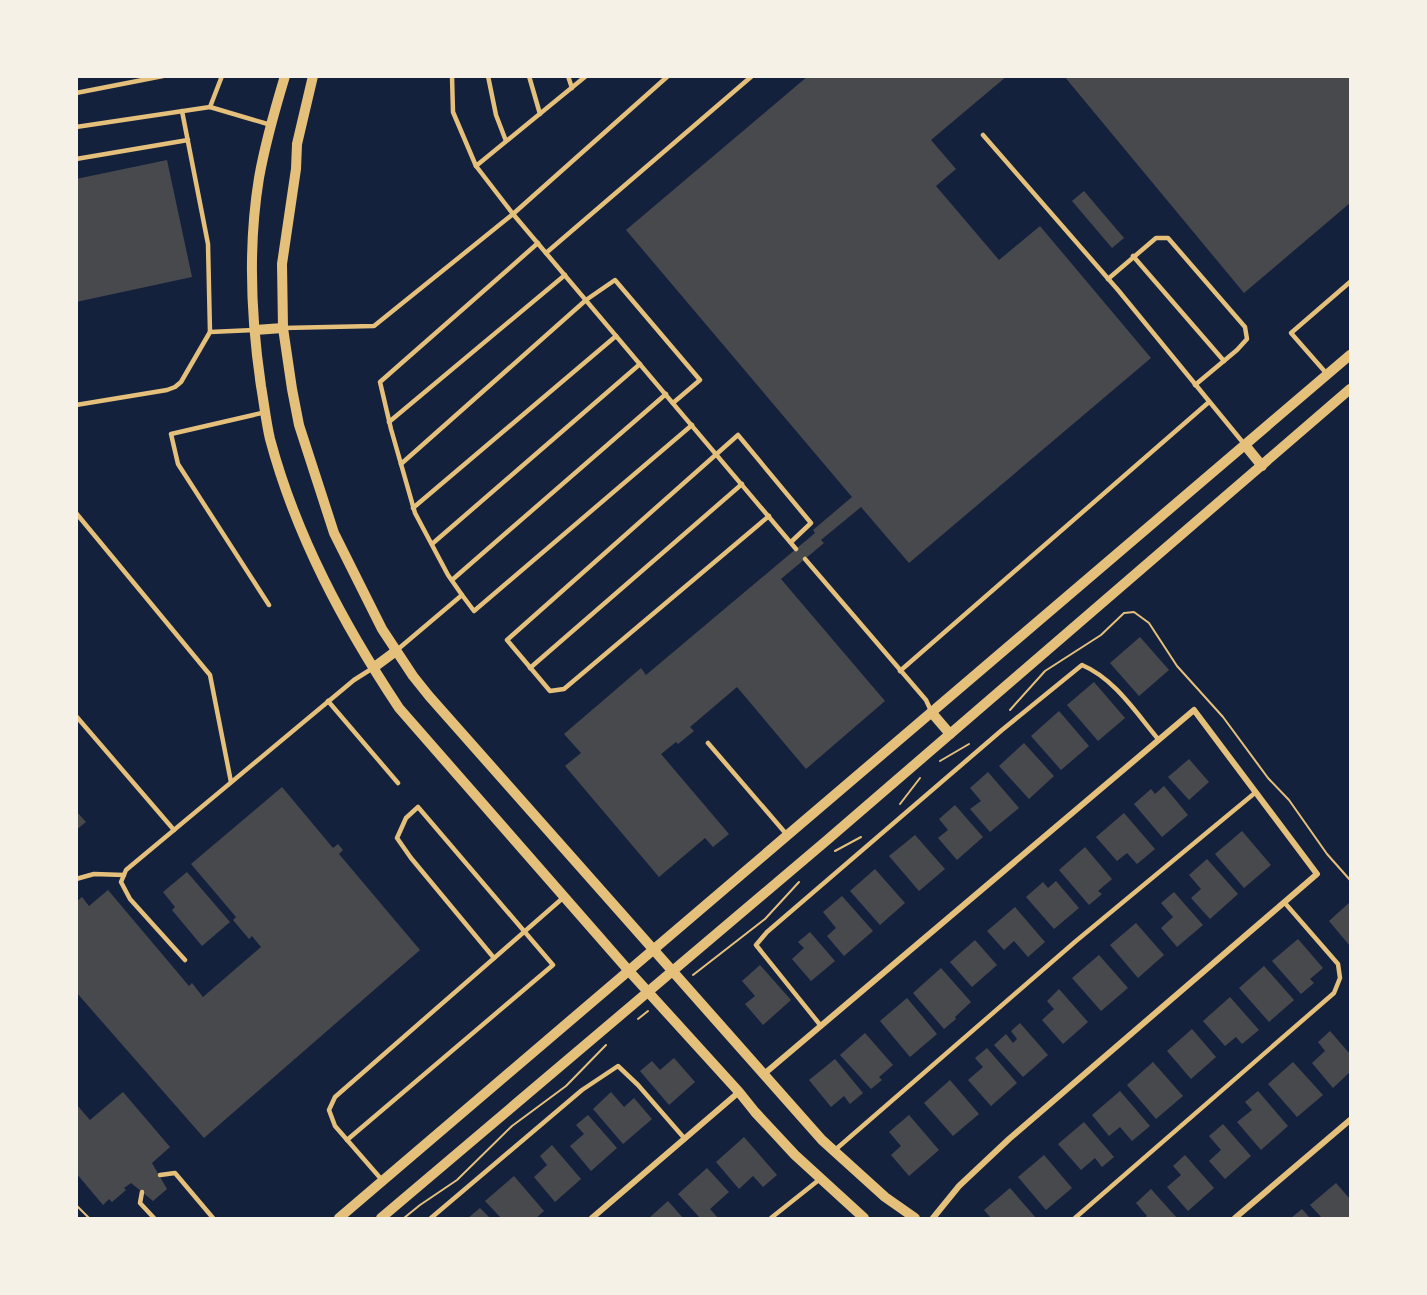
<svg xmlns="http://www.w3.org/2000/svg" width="1427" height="1295" font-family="Signika,sans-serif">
<rect width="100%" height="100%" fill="#14213d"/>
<!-- building -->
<g fill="#48494c">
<polygon points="808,76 1007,76 931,140 956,169 936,186 999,260 1040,226 1151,358 909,563 861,507 821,540 824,543 781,579 885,701 806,769 737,687 690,727 694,731 678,744 676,742 661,754 729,834 713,847 705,838 659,877 565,766 581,753 564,734 641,668 646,675 815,533 813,530 852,497 626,230"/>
<polygon points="1064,76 1350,76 1350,203 1244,293"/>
<polygon points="167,160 192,277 76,302 76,179"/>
<polygon points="1084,191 1124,238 1112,248 1072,201"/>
<polygon points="1140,637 1169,670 1139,696 1110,663"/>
<polygon points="1094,682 1125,718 1098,741 1067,705"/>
<polygon points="1059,711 1089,746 1061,770 1031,736"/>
<polygon points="1024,743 1054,776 1029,799 999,766"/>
<polygon points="1189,759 1209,782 1189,800 1168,777"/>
<polygon points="988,772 1019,808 990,832 970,809 981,801 970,788"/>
<polygon points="1164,786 1188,815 1162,837 1134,804 1151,789 1155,794"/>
<polygon points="282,787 333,848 338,844 343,850 339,854 420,950 204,1138 76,992 76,902 82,897 89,906 108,890 189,986 192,983 203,997 261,947 252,936 249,939 233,920 236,917 191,864"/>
<polygon points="955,805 983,837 957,860 938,838 948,830 939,819"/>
<polygon points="76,811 86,822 76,830"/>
<polygon points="1124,813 1155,849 1137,864 1127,853 1117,861 1096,837"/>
<polygon points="1242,831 1271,865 1244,888 1215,854"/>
<polygon points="915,835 945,869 919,891 889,856"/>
<polygon points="1085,847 1112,879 1098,891 1102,894 1089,905 1059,870"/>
<polygon points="1207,859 1238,894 1210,919 1191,898 1201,889 1189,875"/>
<polygon points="875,869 905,903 880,925 850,891"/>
<polygon points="187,872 230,922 202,946 172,910 175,907 163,892"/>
<polygon points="1056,881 1079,908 1054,929 1026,897 1043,882 1048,888"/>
<polygon points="1174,892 1203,925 1177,947 1161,928 1173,917 1161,903"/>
<polygon points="842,896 873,931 844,956 827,936 836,928 823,912"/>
<polygon points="1350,902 1350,946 1329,921"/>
<polygon points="1015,907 1045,942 1028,957 1014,941 1004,950 987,931"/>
<polygon points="1136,923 1164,955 1138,978 1110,945"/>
<polygon points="810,932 835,961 811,981 792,959 804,948 798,942"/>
<polygon points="1298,939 1323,968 1310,979 1314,983 1301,994 1272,961"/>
<polygon points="975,940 997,965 972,987 950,962"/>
<polygon points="1099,955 1128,988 1101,1011 1072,978"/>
<polygon points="760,965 791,1000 763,1025 745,1004 755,996 742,981"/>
<polygon points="1264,966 1294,1000 1269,1022 1239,988"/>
<polygon points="941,968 971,1002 955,1017 956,1019 944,1029 913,993"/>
<polygon points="1059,989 1088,1022 1063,1044 1042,1020 1054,1009 1047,1001"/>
<polygon points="1230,997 1259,1030 1242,1044 1236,1037 1225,1046 1203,1021"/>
<polygon points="907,998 937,1034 910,1057 880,1021"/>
<polygon points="1020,1023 1048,1055 1023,1077 994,1045 1006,1034 1013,1043 1017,1039 1011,1031"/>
<polygon points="1192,1029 1216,1057 1191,1079 1167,1051"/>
<polygon points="1330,1031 1350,1054 1350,1072 1333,1088 1312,1063 1325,1051 1318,1042"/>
<polygon points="865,1033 893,1065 879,1077 882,1080 871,1089 840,1055"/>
<polygon points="987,1048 1017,1083 991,1106 968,1080 983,1067 975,1058"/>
<polygon points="674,1058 695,1082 669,1105 640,1071 652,1061 660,1070"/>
<polygon points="835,1059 863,1093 850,1104 844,1096 831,1107 809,1080"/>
<polygon points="1153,1062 1183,1096 1156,1119 1127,1085"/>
<polygon points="1293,1062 1323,1095 1297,1117 1268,1084"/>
<polygon points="950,1080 979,1114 953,1136 924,1103"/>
<polygon points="1120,1091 1150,1126 1132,1141 1120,1127 1109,1136 1092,1115"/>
<polygon points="1258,1091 1288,1126 1261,1150 1237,1122 1252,1110 1245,1102"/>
<polygon points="123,1092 170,1147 152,1163 167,1189 153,1201 131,1183 124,1188 126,1190 112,1202 109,1199 103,1205 76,1173 76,1104 90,1120"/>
<polygon points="611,1092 624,1107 634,1098 652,1119 623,1144 593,1109"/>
<polygon points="588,1115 617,1148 591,1171 570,1146 584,1134 576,1125"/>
<polygon points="909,1115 939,1150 909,1176 891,1155 901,1146 889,1132"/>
<polygon points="1084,1122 1114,1157 1102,1167 1095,1158 1081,1170 1058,1144"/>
<polygon points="1223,1124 1251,1156 1225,1179 1209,1161 1221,1150 1209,1136"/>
<polygon points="744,1137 777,1175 763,1187 753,1176 739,1189 716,1162"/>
<polygon points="552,1145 581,1179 555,1202 534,1177 547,1165 540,1156"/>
<polygon points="1044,1155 1072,1188 1046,1210 1018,1177"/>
<polygon points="1185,1155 1214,1188 1188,1211 1167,1187 1181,1175 1173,1166"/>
<polygon points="707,1168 729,1192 710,1209 718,1218 700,1218 678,1194"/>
<polygon points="514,1176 544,1211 536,1218 501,1218 485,1201"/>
<polygon points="1336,1183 1350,1199 1350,1218 1322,1218 1310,1205"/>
<polygon points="1010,1188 1036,1218 991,1218 984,1210"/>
<polygon points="1151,1189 1177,1218 1144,1218 1147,1216 1136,1203"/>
<polygon points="668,1201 683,1218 649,1218"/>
<polygon points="480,1208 490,1218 468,1218"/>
<polygon points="1302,1209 1310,1218 1291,1218"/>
</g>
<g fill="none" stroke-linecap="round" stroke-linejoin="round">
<!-- path -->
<g stroke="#e5c07b" stroke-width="2">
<polyline points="1010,710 1045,671 1101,635 1124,613 1134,612 1149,623 1177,666 1223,717 1268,778 1289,800 1327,854 1350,880"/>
<polyline points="940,761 969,744"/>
<polyline points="900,804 920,778"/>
<polyline points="835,851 861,837"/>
<polyline points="693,975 765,919 799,882"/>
<polyline points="638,1019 648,1011"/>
<polyline points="76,1205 89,1218"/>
<polyline points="404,1218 420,1205 457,1180 512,1126 566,1086 606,1045"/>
</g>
<!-- service -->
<g stroke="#e5c07b" stroke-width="4.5">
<polyline points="452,76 453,112 476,166 513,214 668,76"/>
<polyline points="488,76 496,115 506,141"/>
<polyline points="529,76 540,114"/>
<polyline points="568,76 572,88"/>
<polyline points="76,93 163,76"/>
<polyline points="210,107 271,125"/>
<polyline points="182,111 208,244 210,332"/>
<polyline points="76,127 210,107 222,76"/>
<polyline points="983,135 1118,290 1245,445"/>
<polyline points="76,159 188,140"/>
<polyline points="476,166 586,76"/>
<polyline points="546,253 752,76"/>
<polyline points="1133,256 1224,361"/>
<polyline points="1108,279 1156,238 1168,238 1245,327 1247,339 1237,350 1195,385"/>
<polyline points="283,328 374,326 513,214 796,549"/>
<polyline points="1327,374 1291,333 1350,282"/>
<polyline points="76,405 167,390 175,387 181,382 210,332 254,330"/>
<polyline points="266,412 171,434 178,464 269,605"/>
<polyline points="389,422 565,275"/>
<polyline points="401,464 586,300 615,280 700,380 673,403"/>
<polyline points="413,508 616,336"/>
<polyline points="76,513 210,675 231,782"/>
<polyline points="769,516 564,689 550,691 507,640 738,435 811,523 791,542"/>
<polyline points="432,544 640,364"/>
<polyline points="805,559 926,700 932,713"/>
<polyline points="452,580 666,394"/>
<polyline points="462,595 474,611 692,425"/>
<polyline points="397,650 462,595 448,575 415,513 391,429 380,382 538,243"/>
<polyline points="530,668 742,484"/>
<polyline points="900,671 1209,402"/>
<polyline points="328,701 398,783"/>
<polyline points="76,716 174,830"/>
<polyline points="708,743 788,836"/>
<polyline points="76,879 94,874 124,875"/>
<polyline points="185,960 130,899 121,882 126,870 354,680 373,668"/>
<path d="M821,1026L756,945L767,932L1002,730L1082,665C1115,679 1136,713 1159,740"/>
<polyline points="347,1140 553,965 418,807 406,818 397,838 411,858 494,958"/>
<polyline points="835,1150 1076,941 1256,792"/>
<polyline points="160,1175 175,1173 213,1218"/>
<polyline points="382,1180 335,1126 329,1110 335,1097 564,897"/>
<polyline points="142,1192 140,1203 154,1218"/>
<polyline points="431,1218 582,1090 618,1066 638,1085 685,1139"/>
<polyline points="771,1218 820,1179"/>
<polyline points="1075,1218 1334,993 1340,978 1338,964 1284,902"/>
</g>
<!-- minor -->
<g stroke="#e5c07b" stroke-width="6">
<polyline points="764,1074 1194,710 1317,874 1009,1139 959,1186 933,1218"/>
<polyline points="592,1218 739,1092"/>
<polyline points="1235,1218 1350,1120"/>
</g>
<!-- tertiary -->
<g stroke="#e5c07b" stroke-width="10">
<path d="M285,76C275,109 265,144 259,178C248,245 251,318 261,386C264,403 266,422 270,439C296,536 344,625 399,708L629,971L739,1092L755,1112L795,1155L864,1218"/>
<polyline points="313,76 297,144 296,169 282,264 283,328 292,389 299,425 334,533 382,629 413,676 429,696 822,1140 885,1197 915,1218"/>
<polyline points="255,330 283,328"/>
<polyline points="1245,445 1262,466"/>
<polyline points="373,668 396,651"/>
<polyline points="932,713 950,734"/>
<polyline points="339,1218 1350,355"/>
<polyline points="381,1218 826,841 1350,389"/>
</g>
</g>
<!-- border -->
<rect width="1427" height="1295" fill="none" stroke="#f6f1e7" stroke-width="156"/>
</svg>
